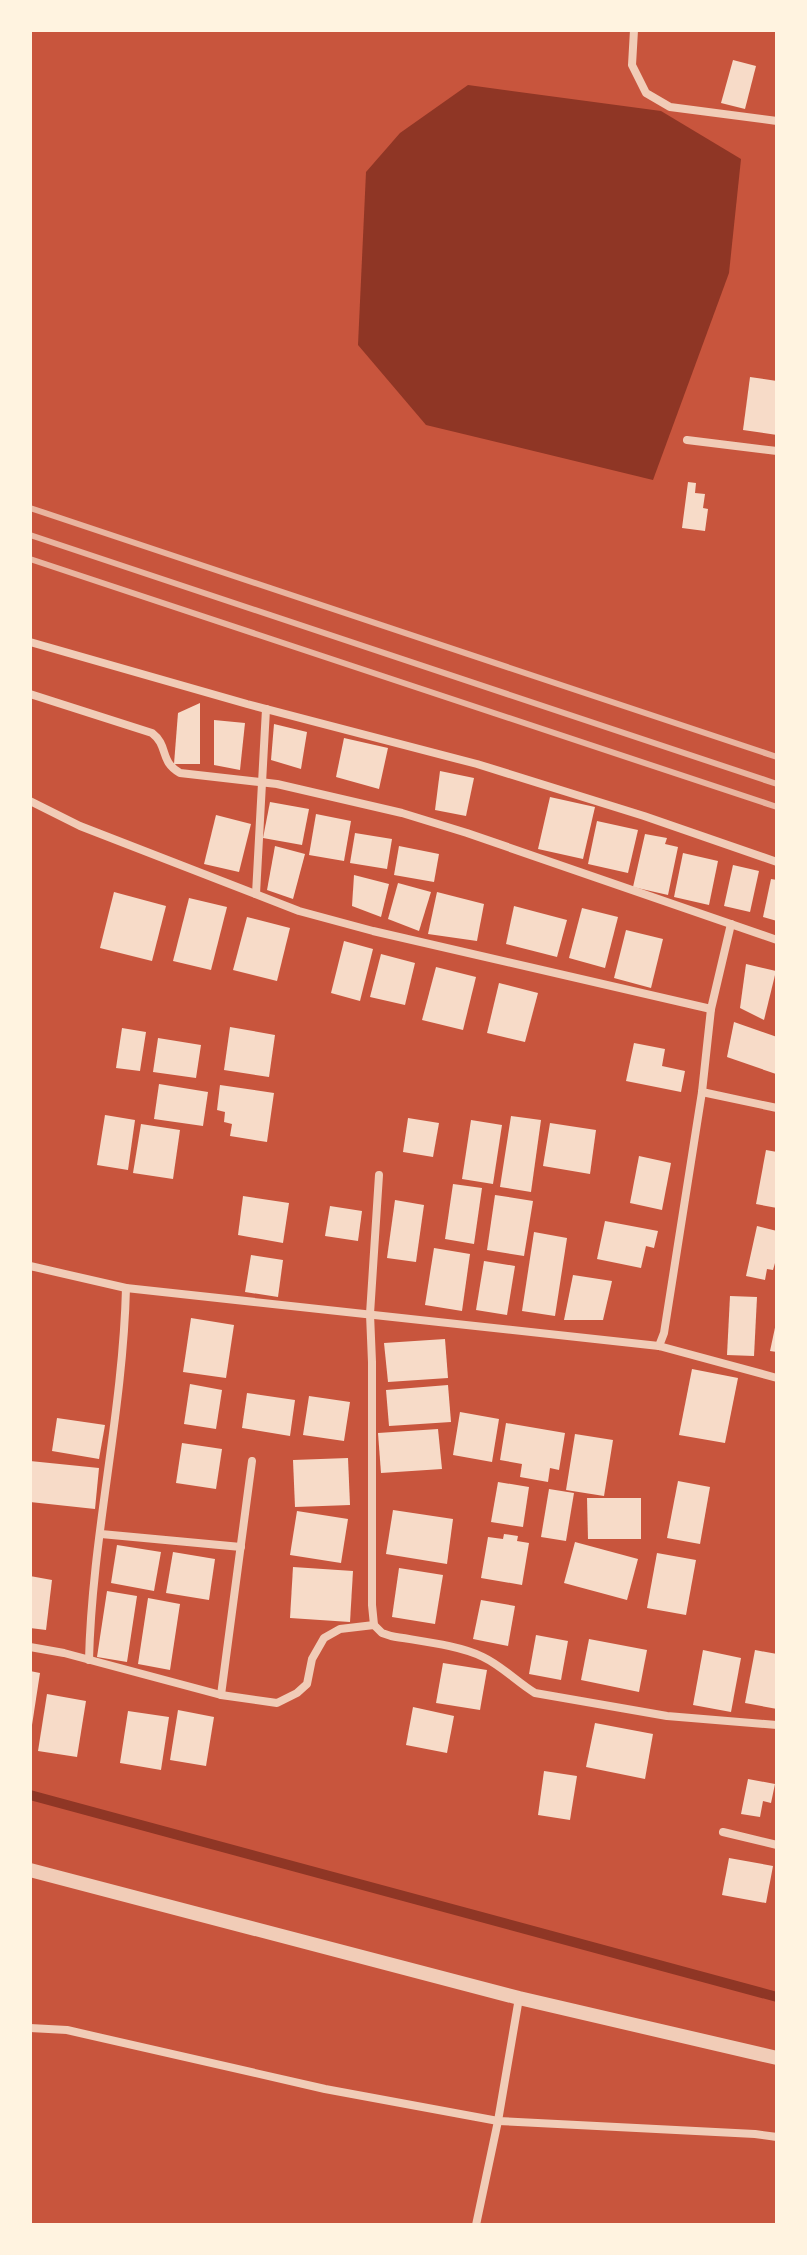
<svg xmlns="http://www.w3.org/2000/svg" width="807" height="2255" font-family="'Archivo Narrow',sans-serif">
<rect width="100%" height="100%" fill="#c8553d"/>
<!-- water -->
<polygon fill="#8f3625" points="468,85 661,111 741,159 729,273 653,480 426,425 358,345 366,172 400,133"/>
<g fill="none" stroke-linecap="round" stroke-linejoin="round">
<!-- stream -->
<polyline stroke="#8f3625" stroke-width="10" points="30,1795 777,1997"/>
</g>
<!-- building -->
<g fill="#f7dbc8">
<polygon points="733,60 756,66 745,109 721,103"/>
<polygon points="750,377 777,381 777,435 743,430"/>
<polygon points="688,482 696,483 695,493 705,494 703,508 708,509 705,531 682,528"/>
<polygon points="200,703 200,764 174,764 178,713"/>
<polygon points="214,720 245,723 240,770 214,765"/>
<polygon points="274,724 307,732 301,769 271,760"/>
<polygon points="344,738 388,748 379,789 336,777"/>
<polygon points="440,771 474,778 466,816 435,810"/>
<polygon points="550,797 595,807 583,859 538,849"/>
<polygon points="270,802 309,809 302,845 263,838"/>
<polygon points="316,814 351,821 344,861 309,855"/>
<polygon points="216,815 251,824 239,872 204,864"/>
<polygon points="597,821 638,830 628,873 588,864"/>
<polygon points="355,833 392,839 387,869 350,863"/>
<polygon points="645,834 667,838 665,844 678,847 668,895 633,887"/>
<polygon points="275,846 305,854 293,899 267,890"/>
<polygon points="399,846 439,854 434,882 394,875"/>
<polygon points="683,853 718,861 709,905 674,897"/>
<polygon points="733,865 759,871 750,912 724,906"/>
<polygon points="354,875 389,884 381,917 352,906"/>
<polygon points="771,879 777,880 777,921 763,917"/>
<polygon points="398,883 431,892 419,931 388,919"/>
<polygon points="114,892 166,906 152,961 100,948"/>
<polygon points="437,892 484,904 477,941 428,934"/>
<polygon points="189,898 227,907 211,970 173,961"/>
<polygon points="514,906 567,920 557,957 506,944"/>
<polygon points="582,908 618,917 605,968 569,958"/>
<polygon points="247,917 290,928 277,981 233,970"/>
<polygon points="626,930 663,939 651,988 614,978"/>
<polygon points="344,941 373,949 360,1001 331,993"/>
<polygon points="381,954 415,963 405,1005 370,997"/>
<polygon points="746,964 776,971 764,1020 740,1008"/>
<polygon points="436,967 476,977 463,1030 422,1020"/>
<polygon points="499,983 538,993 525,1042 487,1033"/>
<polygon points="734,1022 777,1037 776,1074 727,1057"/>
<polygon points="230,1027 275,1035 269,1077 224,1070"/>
<polygon points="122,1028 146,1032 140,1071 116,1068"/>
<polygon points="158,1038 201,1045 196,1078 153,1072"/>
<polygon points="634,1043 665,1049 662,1066 685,1071 681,1092 626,1081"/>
<polygon points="159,1084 208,1092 203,1126 154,1119"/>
<polygon points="220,1085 274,1093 267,1142 230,1136 232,1124 224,1122 225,1112 217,1110"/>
<polygon points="105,1115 135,1120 128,1170 97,1165"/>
<polygon points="511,1116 541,1120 531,1192 500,1187"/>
<polygon points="408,1118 439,1123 433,1157 403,1152"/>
<polygon points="471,1120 502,1125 493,1184 462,1179"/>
<polygon points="550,1123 596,1130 590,1174 543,1166"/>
<polygon points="141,1124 180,1130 173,1179 133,1173"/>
<polygon points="766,1150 777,1152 777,1208 756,1204"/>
<polygon points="639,1156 671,1163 662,1210 630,1203"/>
<polygon points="453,1184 482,1188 474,1244 445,1239"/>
<polygon points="495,1195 533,1201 524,1256 487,1250"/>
<polygon points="243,1196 289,1203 283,1243 238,1235"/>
<polygon points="395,1200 424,1205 416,1262 387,1258"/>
<polygon points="330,1206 362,1211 358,1241 325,1236"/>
<polygon points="605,1221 658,1231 654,1248 646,1246 641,1268 597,1259"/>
<polygon points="757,1226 777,1231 777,1263 775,1263 773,1270 767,1269 765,1280 746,1276"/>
<polygon points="534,1232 567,1238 555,1316 522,1311"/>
<polygon points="434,1248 470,1254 462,1311 425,1305"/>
<polygon points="251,1255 283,1260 278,1297 245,1292"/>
<polygon points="484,1261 515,1266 507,1315 476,1310"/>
<polygon points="573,1275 612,1281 603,1320 564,1320"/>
<polygon points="730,1296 757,1297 754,1356 727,1355"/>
<polygon points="191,1318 234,1325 226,1378 183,1372"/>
<polygon points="776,1323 777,1323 777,1352 770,1351"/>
<polygon points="445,1339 448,1378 388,1382 384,1343"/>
<polygon points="692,1369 738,1378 725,1443 679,1435"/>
<polygon points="190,1384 222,1390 216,1429 184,1424"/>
<polygon points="448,1385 451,1422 389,1426 386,1390"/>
<polygon points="247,1393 295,1400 290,1436 242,1428"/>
<polygon points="309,1396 350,1402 344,1441 303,1435"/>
<polygon points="460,1412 499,1419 492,1462 453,1455"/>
<polygon points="57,1418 105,1425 99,1459 52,1451"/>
<polygon points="506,1423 565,1433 559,1470 550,1468 548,1482 520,1477 522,1464 500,1460"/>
<polygon points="438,1429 442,1469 381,1473 378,1433"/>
<polygon points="575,1434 613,1440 604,1496 566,1490"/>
<polygon points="182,1443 222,1449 216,1489 176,1483"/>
<polygon points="348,1458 350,1505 295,1507 293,1460"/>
<polygon points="30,1461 99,1468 95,1509 30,1502"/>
<polygon points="678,1481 710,1487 700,1544 667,1538"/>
<polygon points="498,1482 529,1487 523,1527 491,1522"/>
<polygon points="549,1489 574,1493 566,1541 541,1537"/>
<polygon points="587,1498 641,1498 641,1539 588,1539"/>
<polygon points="393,1510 453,1519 447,1564 386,1554"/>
<polygon points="297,1511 348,1519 341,1563 290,1555"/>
<polygon points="504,1534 518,1536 517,1541 529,1543 522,1585 481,1578 488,1537 503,1539"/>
<polygon points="575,1542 638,1559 627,1600 564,1583"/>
<polygon points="117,1545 161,1552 154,1591 111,1583"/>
<polygon points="173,1552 215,1559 209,1600 166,1593"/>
<polygon points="657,1553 696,1560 686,1615 647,1608"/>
<polygon points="293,1567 353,1571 350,1622 290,1618"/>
<polygon points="399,1568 443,1575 435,1624 392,1617"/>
<polygon points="30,1576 52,1580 46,1630 30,1628"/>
<polygon points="107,1591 137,1596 127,1662 97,1657"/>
<polygon points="148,1598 180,1604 170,1670 138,1664"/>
<polygon points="481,1600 515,1606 508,1646 473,1639"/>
<polygon points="536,1635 568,1641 561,1680 529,1674"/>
<polygon points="589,1639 647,1650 639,1692 581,1680"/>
<polygon points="703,1650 741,1658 731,1712 693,1705"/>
<polygon points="755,1650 777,1654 777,1709 745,1703"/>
<polygon points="443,1663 487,1670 480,1710 436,1703"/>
<polygon points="30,1671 40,1673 32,1725 30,1725"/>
<polygon points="47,1694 86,1701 77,1757 38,1751"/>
<polygon points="413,1707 454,1716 447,1753 406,1745"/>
<polygon points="178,1710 214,1717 206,1766 170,1760"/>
<polygon points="128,1711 169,1717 161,1770 120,1763"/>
<polygon points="595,1723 653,1734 645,1779 586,1767"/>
<polygon points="544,1771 577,1776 570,1820 538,1815"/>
<polygon points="748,1779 775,1784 771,1803 763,1801 760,1817 741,1814"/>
<polygon points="729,1858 773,1866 766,1903 722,1895"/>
</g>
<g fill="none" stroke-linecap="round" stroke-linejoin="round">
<!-- minor -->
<g stroke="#f1ccb7" stroke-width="8">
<polyline points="634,30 632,65 646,93 670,107 777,121"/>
<polyline points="687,440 777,451"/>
<polyline points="30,642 247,704 477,764 644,816 777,862"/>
<path d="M30,694L152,733C169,746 159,761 180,773L277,784L402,813L467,833L777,940"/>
<polyline points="30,801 80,826 299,911 373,931 711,1009"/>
<polyline points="256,894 266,709"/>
<polyline points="702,1092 777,1108"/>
<path d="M379,1175L370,1314L372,1362V1605L374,1625L382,1633L391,1636C418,1641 459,1645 483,1657C502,1666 517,1682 535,1693L667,1716L777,1725"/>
<polyline points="30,1266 126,1288 659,1346 777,1378"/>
<polyline points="659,1346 664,1333 702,1092 711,1009 731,924"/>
<polyline points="101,1534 241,1547"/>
<polyline points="30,1647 64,1653 221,1695 277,1703 297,1693 307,1684 312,1659 324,1638 340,1629 374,1625"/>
<path d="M89,1660C92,1536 123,1413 126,1288"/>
<polyline points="221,1695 252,1461"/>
<polyline points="723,1832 777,1845"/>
<polyline points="30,2028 67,2030 325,2089 498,2121 755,2134 777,2137"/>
<polyline points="476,2225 498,2121 519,1998"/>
</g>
<!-- tertiary -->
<polyline stroke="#f1ccb7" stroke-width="14" points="30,1870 519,1998 777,2058"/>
<!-- rail -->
<g stroke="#e9b49f" stroke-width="6">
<polyline points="30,508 777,757"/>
<polyline points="30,535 777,784"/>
<polyline points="30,559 777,807"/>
</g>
</g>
<!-- border -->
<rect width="807" height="2255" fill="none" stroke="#fff3e0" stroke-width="64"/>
</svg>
